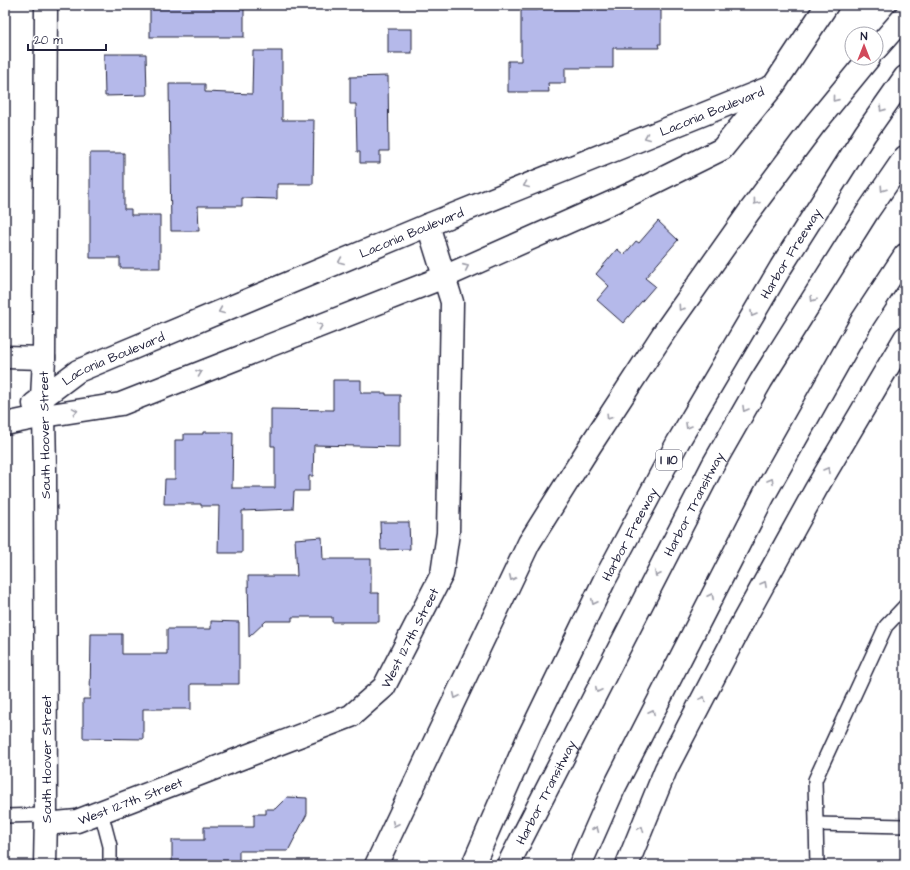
<svg xmlns="http://www.w3.org/2000/svg" width="910" height="870" font-family="'Architects Daughter',sans-serif">
<rect width="100%" height="100%" fill="#fff"/>
<filter id="ink" filterUnits="userSpaceOnUse"><feTurbulence type="fractalNoise" baseFrequency=".025" numOctaves="2"/><feDisplacementMap in="SourceGraphic" scale="8" xChannelSelector="R" yChannelSelector="G"/><feConvolveMatrix kernelMatrix="1 2 1 2 8 2 1 2 1" color-interpolation-filters="sRGB"/></filter>
<g filter="url(#ink)">
<!-- building -->
<g fill="#b5b9ea" stroke="#22223b">
<rect x="150" y="5" width="94" height="32"/>
<polygon points="538,5 661,5 661,44 658,44 659,48 613,48 613,68 565,68 565,83 548,83 549,92 508,92 508,61 521,61 521,10 538,10"/>
<rect x="388" y="29" width="24" height="24"/>
<polygon points="253,51 282,51 282,120 314,120 313,184 277,184 277,199 242,198 242,206 198,206 199,231 171,231 169,84 205,84 205,92 252,94"/>
<polygon points="104,54 146,54 147,95 105,96"/>
<polygon points="388,76 389,151 380,151 380,163 360,163 360,152 357,152 356,104 350,104 350,77"/>
<polygon points="90,153 124,153 124,209 131,209 131,215 160,215 160,268 120,268 120,258 90,258"/>
<polygon points="658,221 678,240 645,278 655,286 623,323 597,300 609,286 596,274 617,249 624,255 636,241 639,243"/>
<polygon points="333,380 361,380 361,393 386,393 386,395 400,395 400,447 314,445 313,476 309,476 309,491 294,491 293,509 242,511 242,553 218,553 219,506 201,506 201,504 164,504 165,479 175,479 175,440 184,440 184,434 203,434 203,432 233,432 232,488 275,488 275,446 271,446 271,409 333,410"/>
<polygon points="380,522 409,522 410,549 381,550"/>
<polygon points="322,537 323,559 371,559 371,593 379,593 379,622 332,622 332,617 292,617 292,621 266,621 249,637 248,576 297,576 295,539"/>
<polygon points="211,621 239,622 239,684 191,684 191,709 143,709 143,739 83,738 83,699 90,699 91,634 122,634 122,654 167,654 167,629 211,629"/>
<polygon points="287,797 307,798 307,814 288,851 239,851 239,865 172,865 172,840 204,840 204,827 254,827 254,814 266,814 266,809 275,809"/>
</g>
<g fill="none" stroke-linecap="round" stroke-linejoin="round">
<defs>
<g id="service">
<polyline points="101,812 110,846 110,865"/>
<polyline points="5,816 46,815"/>
<polyline points="816,824 905,826"/>
<polyline points="817,865 815,780 886,626 905,606"/>
</g>
<g id="minor">
<polyline points="5,357 44,358"/>
<path id="s1" d="M46,824L77,821L351,716L384,687L442,574L448,533L452,302L428,225"/>
</g>
<g id="tertiary">
<path id="s2" d="M34,404L78,371L428,225L771,87"/>
<polyline points="5,424 44,416 121,404 444,277 633,193 722,149 774,85 827,5"/>
<polyline points="45,865 46,815 45,468 44,416 42,398 44,358 46,5"/>
</g>
<g id="motorway">
<polyline points="876,49 905,16"/>
<polyline points="376,865 529,543 590,446 665,331 749,212 815,124 869,58"/>
<path id="s3" d="M473,865L529,736L604,581L678,442L781,267L865,134L905,77"/>
<path id="s4" d="M508,865L713,465L761,381L868,211L905,157"/>
<polyline points="580,865 614,788 764,495 863,319 905,255"/>
<polyline points="627,865 666,769 741,625 816,489 905,338"/>
</g>
</defs>
<!-- service casing -->
<use href="#service" stroke="#22223b" stroke-width="16"/>
<!-- minor casing -->
<use href="#minor" stroke="#22223b" stroke-width="25"/>
<!-- tertiary casing -->
<use href="#tertiary" stroke="#22223b" stroke-width="25"/>
<!-- motorway casing -->
<use href="#motorway" stroke="#22223b" stroke-width="25"/>
<!-- service -->
<use href="#service" stroke="#fff" stroke-width="13"/>
<!-- minor -->
<use href="#minor" stroke="#fff" stroke-width="22"/>
<!-- tertiary -->
<use href="#tertiary" stroke="#fff" stroke-width="22"/>
<!-- motorway -->
<use href="#motorway" stroke="#fff" stroke-width="22"/>
</g>
<!-- one-way arrows -->
<defs><path id="oneway-chevron" d="M-2-3.5L2.5 0L-2 3.5" fill="none" stroke-width="1.6" stroke-linecap="round" stroke-linejoin="round"/></defs>
<g stroke="#9c9ca7">
<use href="#oneway-chevron" transform="translate(835 99) rotate(129)"/>
<use href="#oneway-chevron" transform="translate(882 109) rotate(125)"/>
<use href="#oneway-chevron" transform="translate(647 137) rotate(158)"/>
<use href="#oneway-chevron" transform="translate(526 185) rotate(158)"/>
<use href="#oneway-chevron" transform="translate(883 189) rotate(124)"/>
<use href="#oneway-chevron" transform="translate(756 202) rotate(127)"/>
<use href="#oneway-chevron" transform="translate(341 261) rotate(157)"/>
<use href="#oneway-chevron" transform="translate(466 267) rotate(-24)"/>
<use href="#oneway-chevron" transform="translate(813 299) rotate(122)"/>
<use href="#oneway-chevron" transform="translate(681 308) rotate(125)"/>
<use href="#oneway-chevron" transform="translate(221 311) rotate(157)"/>
<use href="#oneway-chevron" transform="translate(753 314) rotate(120)"/>
<use href="#oneway-chevron" transform="translate(320 326) rotate(-21)"/>
<use href="#oneway-chevron" transform="translate(199 373) rotate(-21)"/>
<use href="#oneway-chevron" transform="translate(745 409) rotate(120)"/>
<use href="#oneway-chevron" transform="translate(75 411) rotate(-9)"/>
<use href="#oneway-chevron" transform="translate(609 417) rotate(123)"/>
<use href="#oneway-chevron" transform="translate(688 426) rotate(120)"/>
<use href="#oneway-chevron" transform="translate(827 470) rotate(-59)"/>
<use href="#oneway-chevron" transform="translate(771 481) rotate(-61)"/>
<use href="#oneway-chevron" transform="translate(657 574) rotate(117)"/>
<use href="#oneway-chevron" transform="translate(512 578) rotate(115)"/>
<use href="#oneway-chevron" transform="translate(764 584) rotate(-61)"/>
<use href="#oneway-chevron" transform="translate(711 596) rotate(-63)"/>
<use href="#oneway-chevron" transform="translate(594 602) rotate(116)"/>
<use href="#oneway-chevron" transform="translate(598 690) rotate(117)"/>
<use href="#oneway-chevron" transform="translate(456 696) rotate(115)"/>
<use href="#oneway-chevron" transform="translate(703 699) rotate(-62)"/>
<use href="#oneway-chevron" transform="translate(652 712) rotate(-63)"/>
<use href="#oneway-chevron" transform="translate(395 824) rotate(115)"/>
<use href="#oneway-chevron" transform="translate(596 829) rotate(-67)"/>
<use href="#oneway-chevron" transform="translate(641 829) rotate(-68)"/>
</g>
</g>
<g text-anchor="middle" stroke-width="3.5" stroke-linejoin="round" paint-order="stroke">
<!-- shield labels -->
<rect fill="#fff" stroke="#646476" stroke-width="1" x="656" y="450" width="26" height="20" rx="3"/>
<g font-size="12" font-weight="bold" fill="#22223b">
<text x="669" y="464">I 110</text>
</g>
<!-- street labels -->
<g font-size="13" fill="#22223b" stroke="#fff">
<text dy="5" stroke="none"><textPath href="#s2" startOffset="740">Laconia Boulevard</textPath></text>
<text dy="5" stroke="none"><textPath href="#s2" startOffset="416">Laconia Boulevard</textPath></text>
<text dy="5" stroke="none"><textPath href="#s3" startOffset="690">Harbor Freeway</textPath></text>
<text dy="5" stroke="none"><textPath href="#s2" startOffset="92">Laconia Boulevard</textPath></text>
<text transform="translate(44 435) rotate(-91)" y="5">South Hoover Street</text>
<text dy="5" stroke="none"><textPath href="#s4" startOffset="406">Harbor Transitway</textPath></text>
<text dy="5" stroke="none"><textPath href="#s3" startOffset="366">Harbor Freeway</textPath></text>
<text dy="5" stroke="none"><textPath href="#s1" startOffset="424">West 127th Street</textPath></text>
<text transform="translate(46 759) rotate(-90)" y="5">South Hoover Street</text>
<text dy="5" stroke="none"><textPath href="#s4" startOffset="82">Harbor Transitway</textPath></text>
<text dy="5" stroke="none"><textPath href="#s1" startOffset="88">West 127th Street</textPath></text>
</g>
</g>
<!-- margin -->
<rect width="910" height="870" fill="none" stroke="#fff" stroke-width="20"/>
<rect x="10" y="10" width="890" height="850" fill="none" stroke="#22223b" stroke-width="1.5" filter="url(#ink)"/>
<!-- north arrow -->
<g transform="translate(864 46)"><circle r="19" fill="#ffffff" stroke="#a7a7b1"/>
<path d="M0-3L7 15L0 10L-7 15Z" fill="#d1495b"/>
<text y="-6" font-size="11" font-weight="bold" text-anchor="middle" fill="#22223b">N</text>
</g>
<!-- scale -->
<path d="M28 44v6h78v-6" fill="none" stroke="#22223b" stroke-width="2"/>
<text x="34" y="44" font-size="12" fill="#22223b" stroke="#ffffff" stroke-width="3" paint-order="stroke">20 m</text>
</svg>
